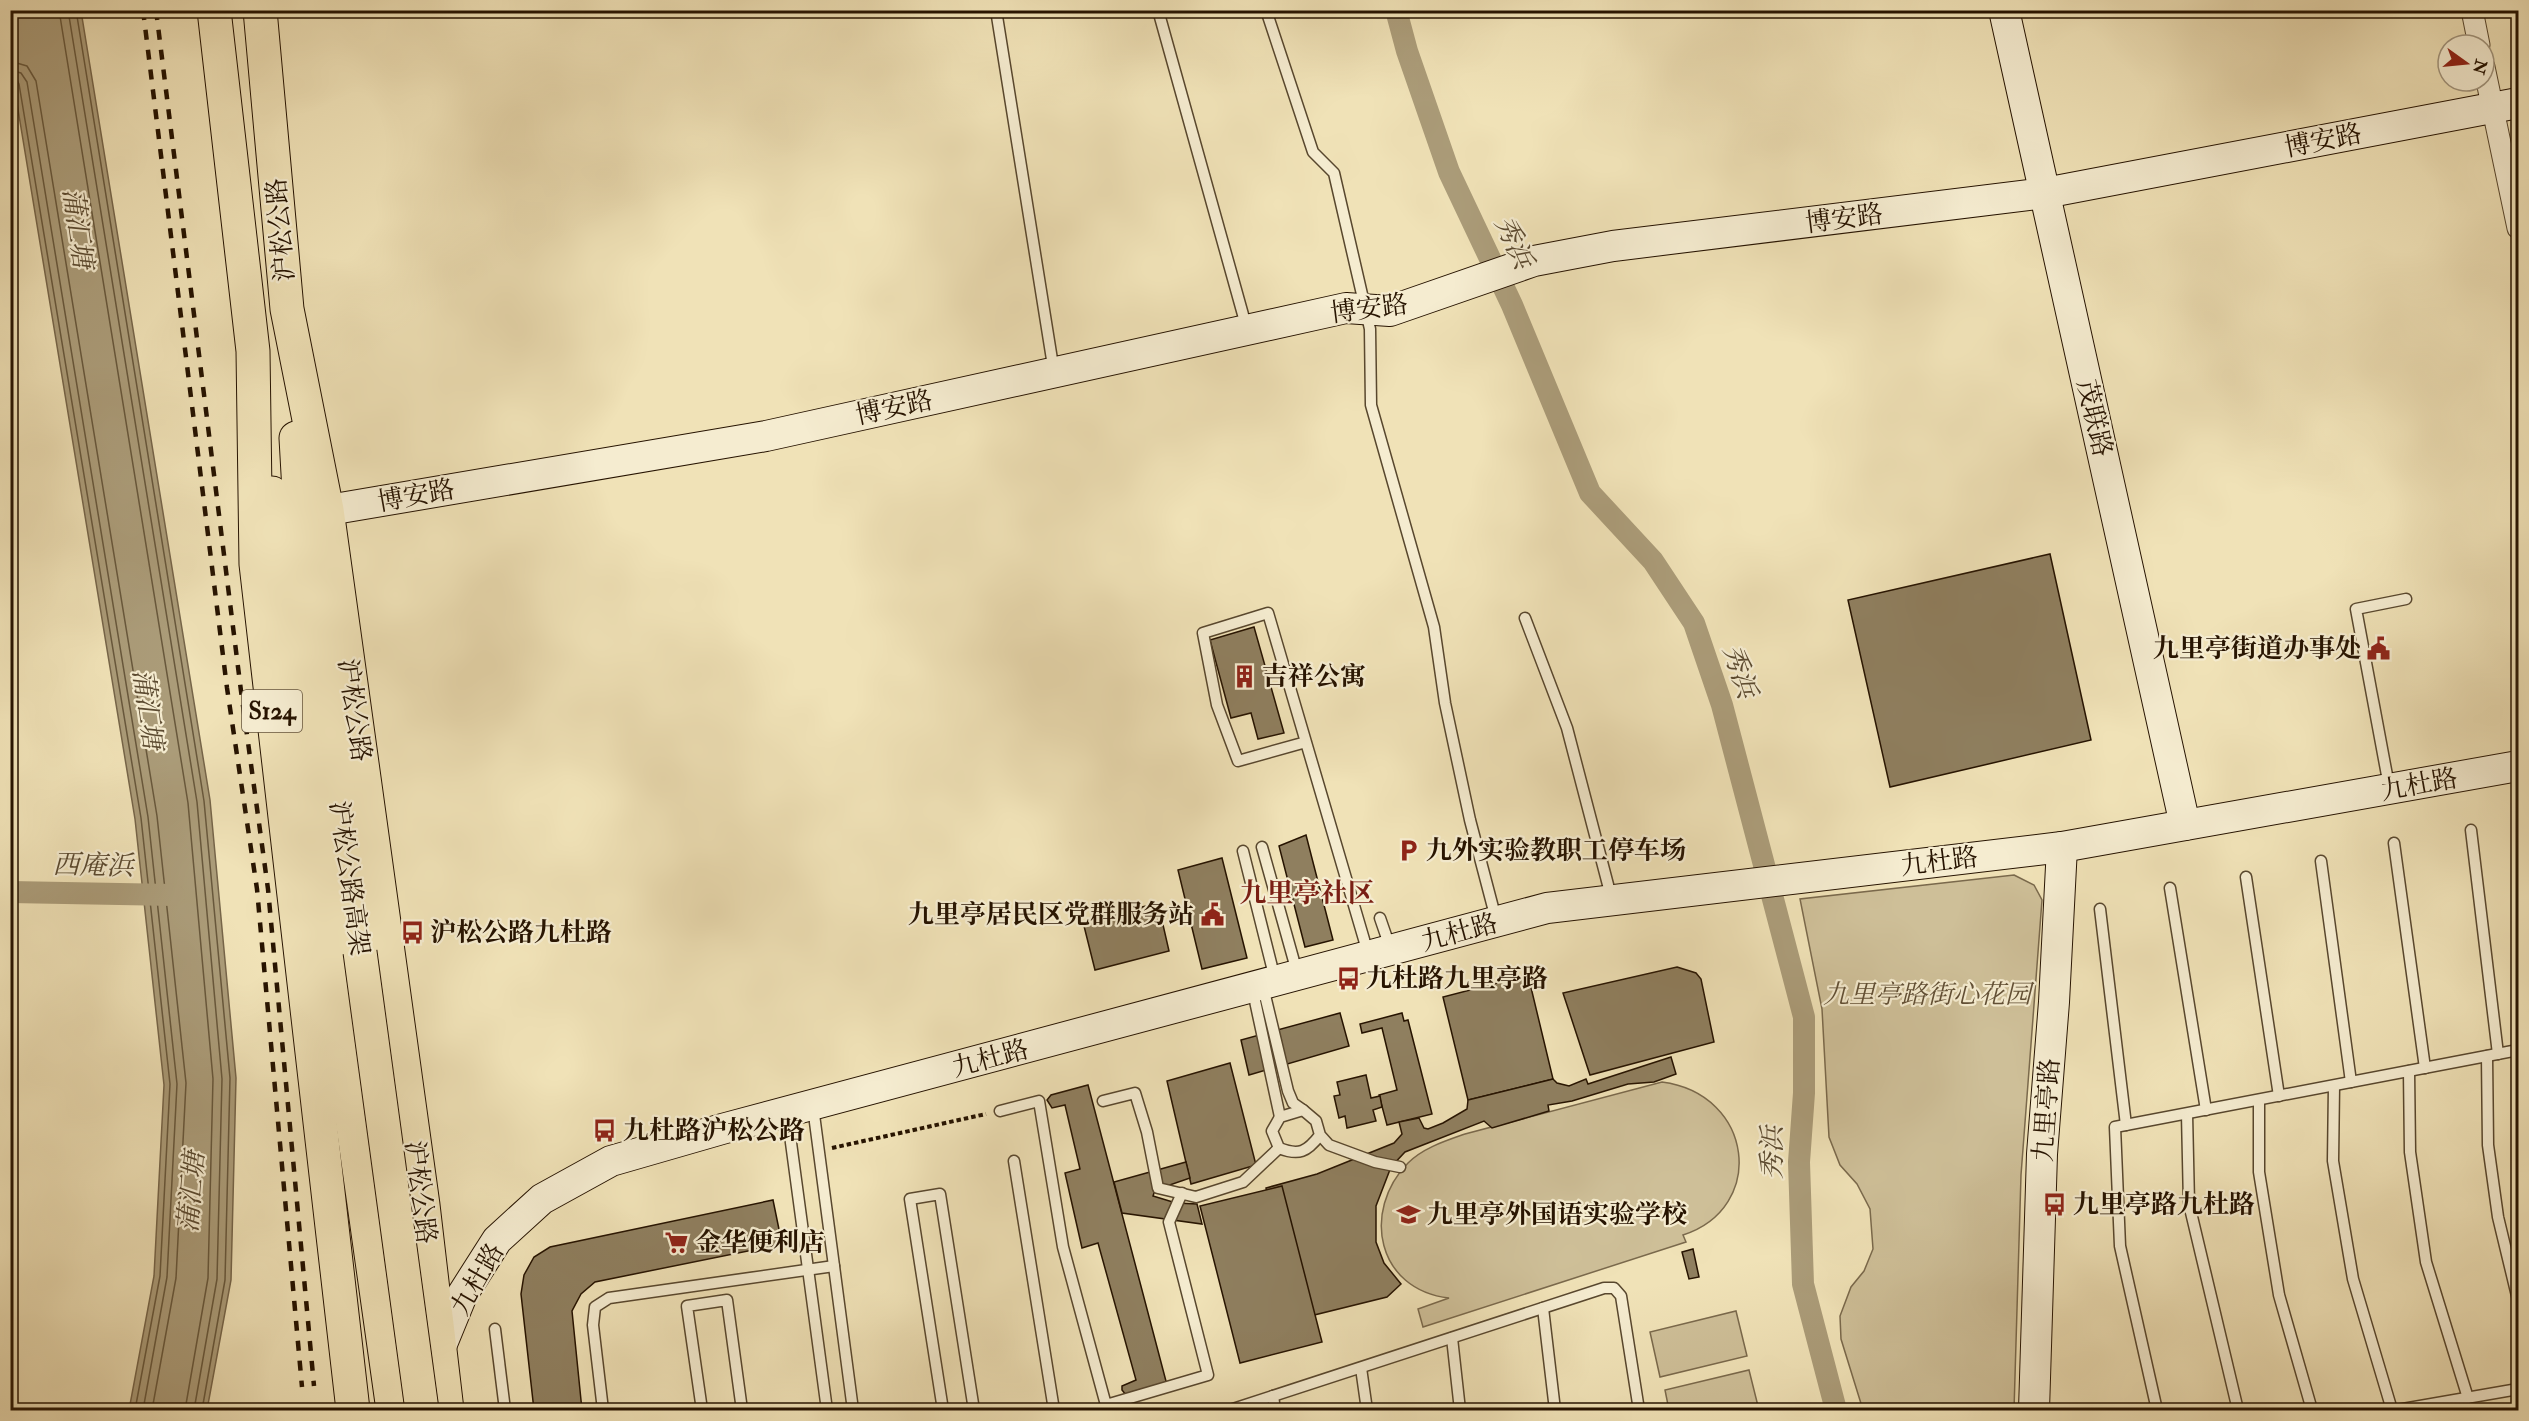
<svg xmlns="http://www.w3.org/2000/svg" width="2529" height="1421" font-family="'IM FELL Double Pica','Noto Serif SC',serif">
<rect width="100%" height="100%" fill="#f0e2b7"/>
<filter id="stains"><feTurbulence type="fractalNoise" baseFrequency=".00333" numOctaves="4"/><feColorMatrix values="0 0 0 0 .2 0 0 0 0 .09 0 0 0 0 .02 0 0 0 .5 -.17"/></filter>
<radialGradient id="worn" r=".72"><stop offset=".6" stop-color="#630" stop-opacity="0"/><stop offset="1" stop-color="#630" stop-opacity=".3"/></radialGradient>
<!-- green -->
<g fill="#cebf98" stroke="#7a694c" stroke-width="1.5">
<polygon points="2014,875 2034,885 2042,900 2021,1175 2014,1410 1863,1410 1841,1339 1840,1316 1851,1287 1864,1271 1873,1249 1870,1209 1857,1184 1840,1165 1829,1137 1822,1009 1800,899"/>
<path d="M1662,1082C1754,1094 1767,1208 1683,1235L1686,1242L1423,1327L1418,1309L1449,1298C1377,1290 1361,1211 1408,1163C1423,1148 1445,1141 1465,1134Z"/>
<polygon points="1736,1311 1747,1356 1660,1377 1650,1332"/>
<polygon points="1749,1370 1759,1410 1669,1410 1665,1390"/>
</g>
<!-- water -->
<polygon fill="#ab9c79" stroke="#766549" stroke-width="1.5" points="10,11 81,11 210,800 236,1078 231,1280 207,1410 129,1410 154,1276 164,1085 135,819 11,67"/>
<g fill="none" stroke-linecap="round" stroke-linejoin="round">
<!-- shore -->
<g stroke="#68583c" stroke-width="1.5">
<polyline points="59,10 188,803 213,1079 208,1278 185,1410"/>
<polyline points="68,10 197,802 222,1079 217,1279 194,1410"/>
<polyline points="76,10 204,801 230,1078 225,1280 202,1410"/>
<polyline points="10,61 27,66 36,81 157,816 186,1083 176,1278 152,1410"/>
<polyline points="10,70 21,73 27,82 148,817 177,1084 167,1277 143,1410"/>
<polyline points="10,77 16,78 19,84 141,818 170,1084 160,1276 135,1410"/>
</g>
<!-- canal -->
<g stroke="#ab9c79" stroke-width="22">
<polyline points="1396,10 1407,51 1449,172 1512,305 1590,493 1653,561 1694,623 1722,705 1804,1017 1804,1093 1799,1162 1803,1284 1836,1410"/>
<polyline points="10,892 174,895"/>
</g>
</g>
<!-- building -->
<g fill="#8f7f5f" stroke="#261300" stroke-width="1.5">
<polygon points="2050,554 2091,740 1890,787 1848,600"/>
<polygon points="1254,627 1284,733 1258,739 1251,713 1231,718 1210,640"/>
<polygon points="1306,835 1333,940 1305,947 1279,846"/>
<polygon points="1222,858 1247,958 1202,969 1178,870"/>
<polygon points="1158,903 1169,951 1095,970 1083,922"/>
<polygon points="1677,967 1696,973 1701,979 1714,1042 1590,1075 1563,993"/>
<polygon points="1528,975 1553,1079 1468,1100 1443,997"/>
<polygon points="1340,1013 1349,1046 1249,1075 1241,1040"/>
<polygon points="1402,1013 1404,1021 1408,1020 1432,1114 1387,1125 1379,1095 1397,1090 1382,1028 1362,1033 1360,1024"/>
<polygon points="1671,1057 1676,1074 1654,1082 1628,1084 1572,1101 1548,1105 1549,1111 1492,1128 1484,1121 1405,1152 1391,1167 1376,1206 1376,1242 1384,1263 1401,1284 1387,1297 1298,1319 1266,1188 1317,1174 1394,1143 1402,1134 1399,1122 1419,1118 1424,1128 1428,1129 1443,1123 1467,1109 1468,1100 1553,1079 1557,1083 1569,1086 1586,1079 1588,1084"/>
<polygon points="1230,1063 1256,1165 1191,1184 1167,1081"/>
<polygon points="1366,1075 1371,1098 1380,1096 1382,1107 1373,1110 1376,1121 1347,1128 1345,1116 1339,1118 1334,1096 1340,1095 1337,1082"/>
<polygon points="1088,1085 1167,1385 1126,1395 1122,1390 1122,1386 1136,1380 1098,1243 1082,1248 1065,1173 1080,1169 1065,1105 1052,1108 1047,1100 1051,1095"/>
<polygon points="1186,1162 1190,1178 1155,1190 1153,1196 1176,1203 1197,1204 1202,1224 1122,1213 1114,1182"/>
<polygon points="1282,1186 1322,1342 1240,1363 1200,1206"/>
<polygon points="773,1200 782,1244 595,1282 581,1294 572,1311 582,1410 534,1410 521,1294 524,1275 534,1257 550,1247"/>
<polygon points="1693,1249 1699,1277 1689,1279 1682,1252"/>
</g>
<g fill="none" stroke-linecap="round" stroke-linejoin="round">
<defs>
<g id="lane">
<polyline points="996,10 1054,372"/>
<polyline points="1158,10 1247,329"/>
<polyline points="1266,10 1313,152 1334,173 1370,329 1371,405 1434,627 1445,703 1470,820 1496,919"/>
<polyline points="1525,618 1567,728 1612,900"/>
<polyline points="1306,742 1238,761 1217,705 1203,633 1268,613 1368,953"/>
<polyline points="2389,786 2356,609 2406,599"/>
<polyline points="2471,830 2498,1054"/>
<polyline points="2394,843 2425,1068"/>
<polyline points="1262,847 1297,972"/>
<polyline points="1243,851 1275,979"/>
<polyline points="2321,861 2351,1082"/>
<polyline points="2246,877 2279,1096"/>
<polyline points="2170,888 2206,1110"/>
<polyline points="2100,909 2126,1125"/>
<polyline points="1380,918 1390,947"/>
<polyline points="1252,987 1280,1117"/>
<polyline points="1263,987 1288,1091 1293,1103 1303,1110"/>
<polyline points="2487,1056 2488,1145 2498,1217 2518,1300"/>
<polyline points="2409,1071 2410,1152 2426,1262 2468,1398"/>
<polyline points="2334,1086 2333,1161 2353,1279 2392,1410"/>
<polyline points="2259,1100 2259,1172 2279,1295 2312,1410"/>
<polyline points="1103,1101 1135,1093 1147,1132 1158,1188 1196,1197 1243,1182 1279,1148"/>
<polyline points="813,1107 853,1410"/>
<polyline points="1000,1111 1039,1101 1063,1247 1106,1405 1208,1375 1169,1222 1182,1193"/>
<polyline points="787,1113 827,1410"/>
<polyline points="2187,1114 2189,1204 2238,1410"/>
<path d="M1320,1135C1307,1152 1299,1156 1279,1148L1272,1131L1280,1117L1303,1110L1316,1121L1320,1135L1329,1145L1375,1162L1400,1167"/>
<polyline points="1014,1161 1054,1410"/>
<polyline points="1543,1308 1555,1410"/>
<polyline points="495,1329 505,1410"/>
<polyline points="1452,1338 1460,1410"/>
<polyline points="1361,1368 1367,1410"/>
<polyline points="1273,1396 1275,1410"/>
<polyline points="603,1410 593,1325 595,1307 609,1298 834,1266"/>
<polyline points="702,1410 687,1306 727,1300 742,1410"/>
<polyline points="943,1410 910,1199 940,1194 974,1410"/>
<polyline points="1230,1410 1604,1288 1614,1288 1621,1296 1639,1410"/>
<polyline points="2157,1410 2120,1246 2115,1127 2518,1050"/>
<polyline points="2397,1410 2518,1389"/>
</g>
<g id="street">
<polyline points="2472,10 2479,45"/>
<polyline points="2484,67 2518,228"/>
</g>
<g id="secondary">
<polyline points="2004,10 2185,825"/>
<polyline points="305,514 766,436 1346,308 1390,311 1534,261 1613,246 2045,193 2518,103"/>
<polyline points="437,1356 462,1295 497,1240 542,1199 611,1161 722,1129 1547,908 2062,847 2518,766"/>
<polyline points="2034,1410 2042,1154 2054,1002 2062,847"/>
</g>
<g id="primary">
<polyline points="214,10 253,351 256,564 353,1410"/>
<polyline points="260,10 287,309 327,510 423,1205 447,1410"/>
<polyline points="296,438 300,509 360,952"/>
<polyline points="272,493 297,671 329,955 393,1410"/>
</g>
</defs>
<!-- lane casing -->
<use href="#lane" stroke="#58472e" stroke-width="13"/>
<!-- street casing -->
<use href="#street" stroke="#58472e" stroke-width="23"/>
<!-- secondary casing -->
<use href="#secondary" stroke="#261300" stroke-width="32"/>
<!-- primary casing -->
<use href="#primary" stroke="#261300" stroke-width="35"/>
<!-- path -->
<polyline stroke="#261300" stroke-width="4" stroke-dasharray="4.5 3" stroke-linecap="butt" points="832,1148 986,1114"/>
<!-- lane -->
<use href="#lane" stroke="#f5ecd0" stroke-width="10"/>
<!-- street -->
<use href="#street" stroke="#f5ecd0" stroke-width="21"/>
<!-- secondary -->
<use href="#secondary" stroke="#f5ecd0" stroke-width="30"/>
<!-- primary -->
<use href="#primary" stroke="#f0e2b7" stroke-width="33"/>
<!-- rail -->
<g stroke="#261300" stroke-width="4.5" stroke-dasharray="10 10" stroke-linecap="butt">
<polyline points="143,10 227,688 257,889 302,1387"/>
<polyline points="156,10 241,691 268,889 314,1386"/>
</g>
<defs>
<polyline id="primary-bridge" points="360,952 422,1410"/>
</defs>
<!-- primary-bridge casing -->
<use href="#primary-bridge" stroke="#261300" stroke-width="35" stroke-linecap="butt"/>
<!-- primary-bridge -->
<use href="#primary-bridge" stroke="#f0e2b7" stroke-width="33"/>
</g>
<!-- icons -->
<defs>
<symbol id="civic-bare" viewBox="-9 -9 18 18"><path d="M-.6-6.5H3V-4.5H.6V-3L4-1V1h2V6H-6V1h2V-1L-.6-3ZM-1.2 2.5V6h2.4V2.5Z" fill="#8f2418" stroke="#f5ecd0" stroke-width="2.5" paint-order="stroke"/></symbol>
<symbol id="building-bare" viewBox="-9 -9 18 18"><path d="M-4-6H4V6H1V3H-1V6H-4ZM-2.5-4.3h1.7v1.8h-1.7ZM.8-4.3h1.7v1.8H.8ZM-2.5-1h1.7V.8h-1.7ZM.8-1h1.7V.8H.8Z" fill="#8f2418" stroke="#f5ecd0" stroke-width="2.5" paint-order="stroke"/></symbol>
<symbol id="parking-bare" viewBox="-9 -9 18 18"><path d="M-3.5-5.5H1a3.5 3.5 0 0 1 0 7H-1V5.5H-3.5ZM-1-3.4V-.6H.8a1.4 1.4 0 0 0 0-2.8Z" fill="#8f2418" stroke="#f5ecd0" stroke-width="2.5" paint-order="stroke"/></symbol>
<symbol id="bus-bare" viewBox="-9 -9 18 18"><path d="M-5-6H5V4H4V6H2V4H-2V6H-4V4H-5ZM-3.5-4V0h7V-4ZM-3.5 1.2v1.5H-2V1.2ZM2 1.2v1.5H3.5V1.2Z" fill="#8f2418" stroke="#f5ecd0" stroke-width="2.5" paint-order="stroke"/></symbol>
<symbol id="school-bare" viewBox="-9 -9 18 18"><path d="M0-5L7-2L0 1L-7-2ZM-4 1L0 2.5L4 1V4Q0 6-4 4Z" fill="#8f2418" stroke="#f5ecd0" stroke-width="2.5" paint-order="stroke"/></symbol>
<symbol id="supermarket-bare" viewBox="-9 -9 18 18"><path d="M-6-5.5h2.5l.6 2H6L4.5 2H-2.5L-4.4-4H-6ZM-1.5 3.2a1.3 1.3 0 1 0 .1 0ZM3 3.2a1.3 1.3 0 1 0 .1 0Z" fill="#8f2418" stroke="#f5ecd0" stroke-width="2.5" paint-order="stroke"/></symbol>
</defs>
<g fill-rule="evenodd">
<use href="#civic-bare" x="2362" y="632" width="33" height="33"/>
<use href="#building-bare" x="1228" y="660" width="33" height="33"/>
<use href="#parking-bare" x="1392" y="834" width="33" height="33"/>
<use href="#civic-bare" x="1196" y="898" width="33" height="33"/>
<use href="#bus-bare" x="396" y="916" width="33" height="33"/>
<use href="#bus-bare" x="1332" y="962" width="33" height="33"/>
<use href="#bus-bare" x="588" y="1114" width="33" height="33"/>
<use href="#bus-bare" x="2038" y="1188" width="33" height="33"/>
<use href="#school-bare" x="1392" y="1198" width="33" height="33"/>
<use href="#supermarket-bare" x="660" y="1226" width="33" height="33"/>
</g>
<g text-anchor="middle" stroke-width="4.5" stroke-linejoin="round" paint-order="stroke">
<!-- shield labels -->
<rect fill="#f5ecd0" stroke="#64543e" stroke-width="1.5" x="242" y="690" width="60" height="42" rx="4.5"/>
<g font-size="24" font-weight="bold" fill="#261300">
<text x="272" y="719">S124</text>
</g>
<!-- street labels -->
<g font-size="26" fill="#261300" stroke="#f5ecd0">
<text transform="translate(2323 140) rotate(-11)" y="9">博安路</text>
<text transform="translate(1844 218) rotate(-7)" y="9">博安路</text>
<text transform="translate(280 230) rotate(-95)" y="9">沪松公路</text>
<text transform="translate(1369 308) rotate(-7)" y="9">博安路</text>
<text transform="translate(894 407) rotate(-12)" y="9">博安路</text>
<text transform="translate(2095 418) rotate(77)" y="9">茂联路</text>
<text transform="translate(416 495) rotate(-10)" y="9">博安路</text>
<text transform="translate(355 710) rotate(82)" y="9">沪松公路</text>
<text transform="translate(2419 784) rotate(-10)" y="9">九杜路</text>
<text transform="translate(1939 861) rotate(-7)" y="9">九杜路</text>
<text transform="translate(350 878) rotate(82)" y="9">沪松公路高架</text>
<text transform="translate(1459 932) rotate(-15)" y="9">九杜路</text>
<text transform="translate(990 1058) rotate(-15)" y="9">九杜路</text>
<text transform="translate(2046 1110) rotate(-86)" y="9">九里亭路</text>
<text transform="translate(421 1192) rotate(83)" y="9">沪松公路</text>
<text transform="translate(477 1279) rotate(-60)" y="9">九杜路</text>
</g>
<!-- poi labels -->
<g font-size="26" font-weight="bold" fill="#261300" stroke="#f5ecd0" text-anchor="start">
<text x="2361" y="657" text-anchor="end">九里亭街道办事处</text>
<text x="1262" y="685">吉祥公寓</text>
<text x="1426" y="859">九外实验教职工停车场</text>
<text x="1194" y="923" text-anchor="end">九里亭居民区党群服务站</text>
<text x="430" y="941">沪松公路九杜路</text>
<text x="1366" y="987">九杜路九里亭路</text>
<text x="623" y="1139">九杜路沪松公路</text>
<text x="2073" y="1213">九里亭路九杜路</text>
<text x="1427" y="1223">九里亭外国语实验学校</text>
<text x="695" y="1251">金华便利店</text>
</g>
<!-- park labels -->
<g font-size="26" font-style="italic" fill="#614f35" stroke="#f5ecd0">
<text x="1927" y="1003">九里亭路街心花园</text>
</g>
<!-- water labels -->
<g font-size="27" font-style="italic" fill="#5b4a30" stroke="#f5ecd0">
<text transform="translate(78 228) rotate(82)" y="9">蒲汇塘</text>
<text transform="translate(1514 242) rotate(65)" y="9">秀浜</text>
<text transform="translate(1740 671) rotate(72)" y="9">秀浜</text>
<text transform="translate(148 709) rotate(82)" y="9">蒲汇塘</text>
<text transform="translate(93 865) rotate(1)" y="9">西庵浜</text>
<text transform="translate(1772 1153) rotate(-90)" y="9">秀浜</text>
<text transform="translate(191 1192) rotate(-85)" y="9">蒲汇塘</text>
</g>
<!-- neighbourhood labels -->
<g font-size="27" font-weight="bold" fill="#7a1f14" stroke="#f5ecd0">
<text x="1307" y="902">九里亭社区</text>
</g>
</g>
<!-- margin -->
<rect width="2529" height="1421" fill="none" stroke="#f0e2b7" stroke-width="36"/>
<rect x="12" y="12" width="2505" height="1397" fill="none" stroke="#261300" stroke-width="3"/>
<rect x="18" y="18" width="2493" height="1385" fill="none" stroke="#261300" stroke-width="1.5"/>
<!-- north arrow -->
<g transform="translate(2466 63) rotate(105)"><circle r="28" fill="#f5ecd0" stroke="#a2957d" stroke-width="1.5"/>
<path d="M0-4.5L10 22L0 15L-10 22Z" fill="#8f2418"/>
<text y="-9" font-size="16" font-weight="bold" text-anchor="middle" fill="#261300">N</text>
</g>
<rect width="100%" height="100%" filter="url(#stains)"/>
<rect width="100%" height="100%" fill="url(#worn)"/>
</svg>
